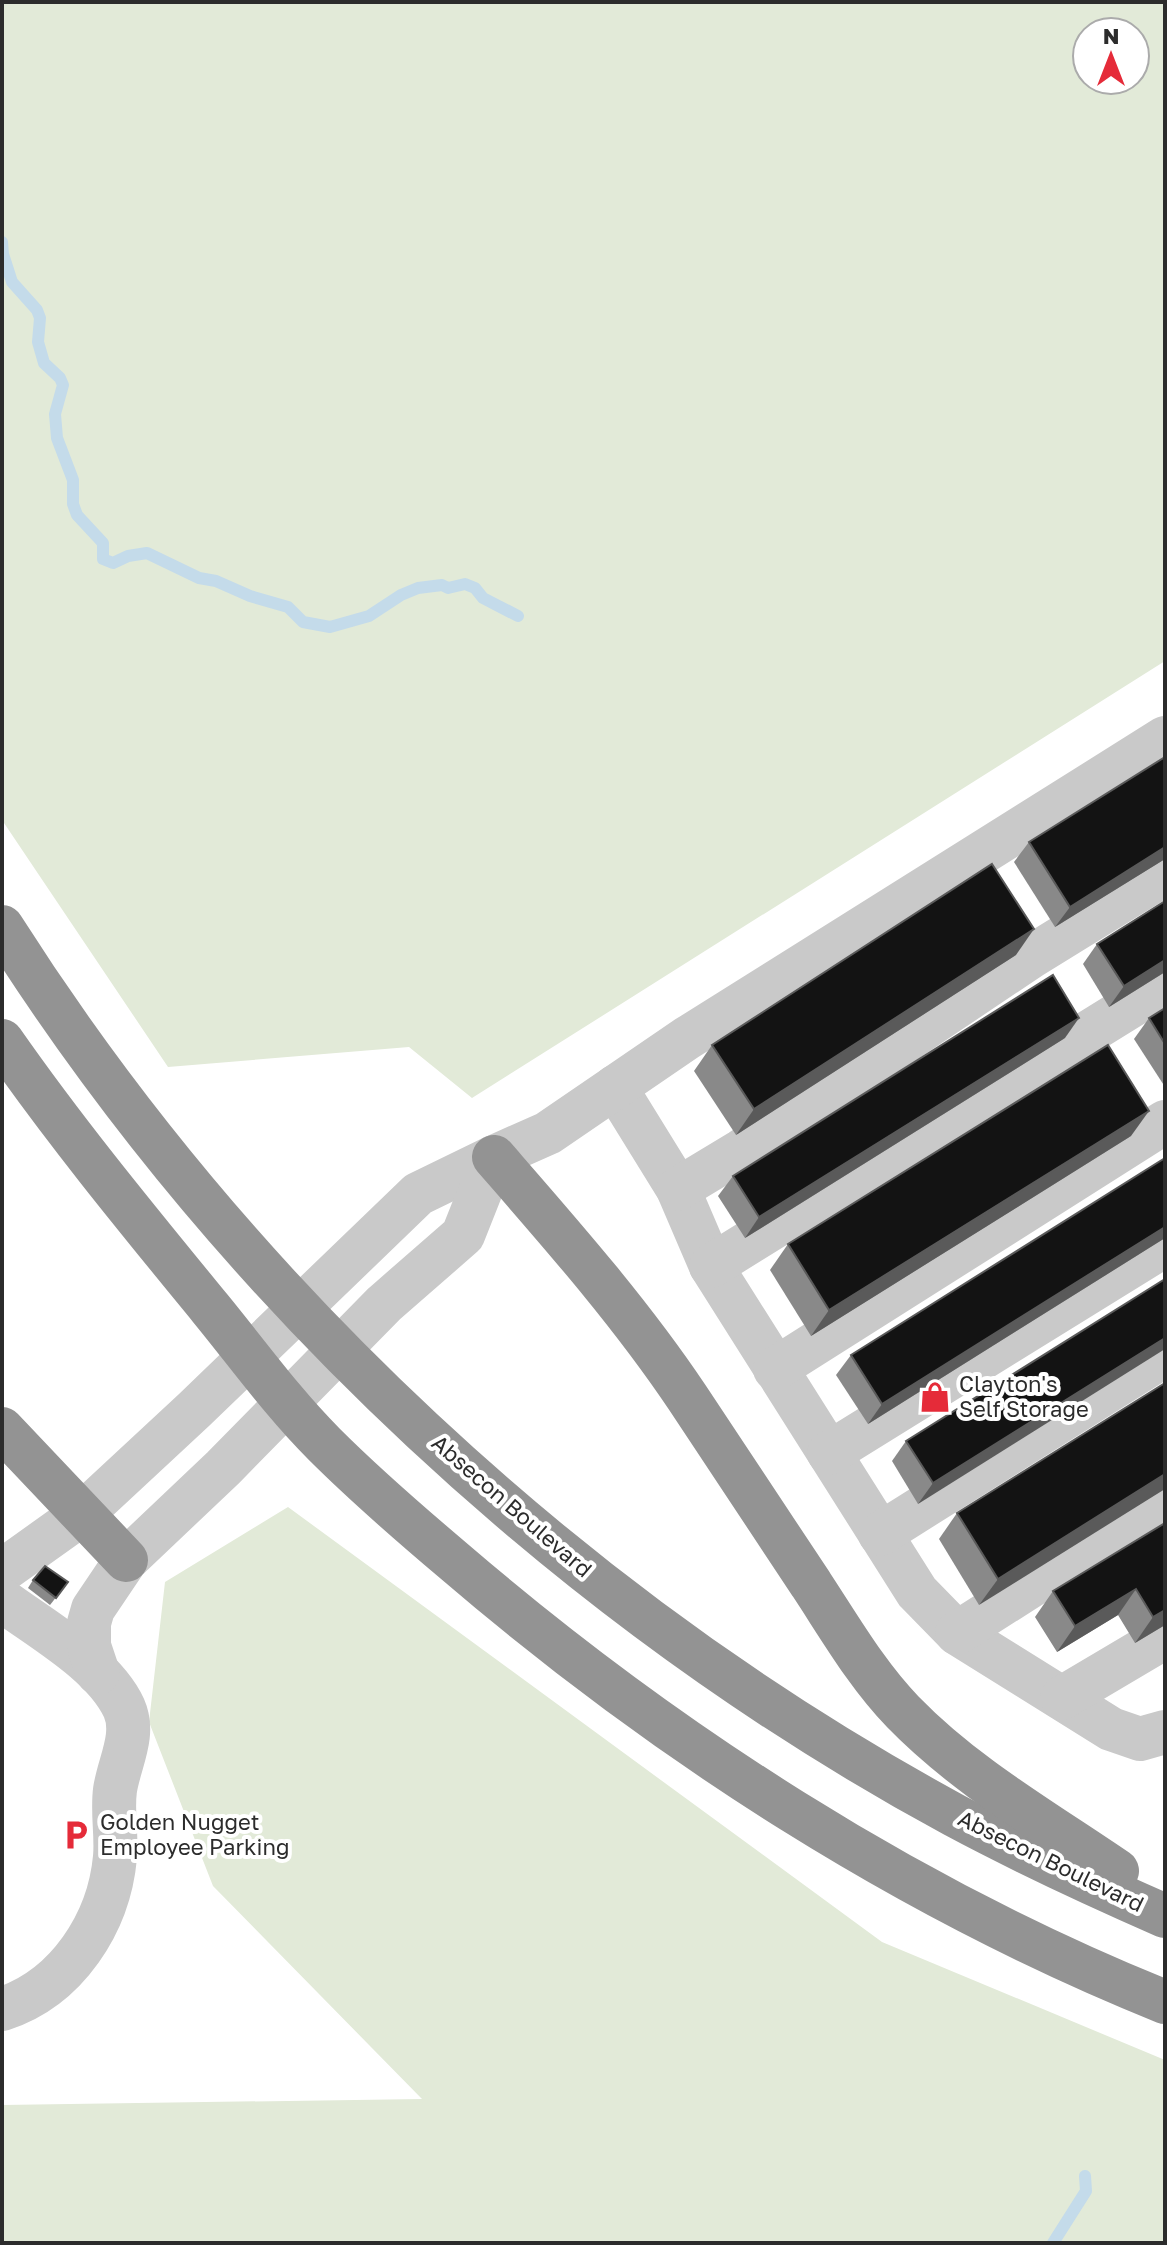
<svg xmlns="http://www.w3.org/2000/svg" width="1167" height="2245" font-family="'Golos Text',sans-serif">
<rect width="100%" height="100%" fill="#fff"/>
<!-- green -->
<g fill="#e2ead8" fill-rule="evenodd">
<path d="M2,2H1165V661L472,1098L409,1047L168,1067L2,820ZM1087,32H1135V80H1087Z"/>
<polygon points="288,1507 882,1942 1165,2060 1165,2243 2,2243 2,2105 422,2099 213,1886 149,1722 165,1582"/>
</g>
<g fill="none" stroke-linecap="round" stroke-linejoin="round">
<!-- stream -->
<g stroke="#c4dbea" stroke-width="12">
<polyline points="2,242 3,254 12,282 37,310 40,318 38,342 44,363 60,378 63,385 55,414 57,438 73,480 73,504 77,515 103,543 103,559 113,563 128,556 147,553 199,578 216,581 250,596 288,607 303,622 330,627 369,616 401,595 418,588 442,585 448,588 465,584 475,588 483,598 518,616"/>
<polyline points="1053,2243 1086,2191 1085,2176"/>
</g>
<!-- minor -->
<g stroke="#c9c9c9" stroke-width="44">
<polyline points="615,1087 678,1189 711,1266 917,1592 957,1633 1111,1729 1140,1739 1165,1732"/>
<polyline points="678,1189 741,1151 1032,956 1165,874"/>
<polyline points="711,1266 1165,985"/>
<polyline points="775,1369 1165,1122"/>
<polyline points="829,1453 1165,1245"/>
<polyline points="880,1534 1165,1355"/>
<polyline points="2,1571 82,1514 194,1410 418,1194 494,1157 548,1133 687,1038 1165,738"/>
<path d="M2,1600C41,1629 103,1663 124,1708C136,1735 119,1763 115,1790C112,1813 117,1834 115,1857C109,1923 67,1988 2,2009"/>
<polyline points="957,1633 1165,1500"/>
<polyline points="98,1673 89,1646 89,1623 93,1609 126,1560 223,1468 384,1304 463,1235 494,1157"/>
<polyline points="1062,1698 1165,1637"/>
</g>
<!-- highway -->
<g stroke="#939393" stroke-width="44">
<path d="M2,927C234,1292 574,1609 954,1815C1023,1852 1094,1885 1165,1916"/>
<path d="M2,1041C67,1134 138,1220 210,1308C247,1353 282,1402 324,1444C365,1485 410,1524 455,1562C666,1743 907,1898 1165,2002"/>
<path d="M494,1157C561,1234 630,1312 687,1397C729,1460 770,1522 811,1584C840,1628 867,1675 903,1712C965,1776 1044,1821 1117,1871"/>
<polyline points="2,1429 126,1560"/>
</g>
</g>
<!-- wall -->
<g fill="#898989">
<polygon points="1029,842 1165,859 1055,927 1014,862"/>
<polygon points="1097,944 1165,972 1109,1007 1083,964"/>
<polygon points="1016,955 736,1135 694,1071 712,1045"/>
<polygon points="1165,1008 1165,1087 1134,1039 1149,1018"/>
<polygon points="1065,1038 745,1238 718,1196 733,1176"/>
<polygon points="1131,1136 811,1336 770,1270 788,1244"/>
<polygon points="1165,1158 1165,1238 868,1424 836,1375 851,1355"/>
<polygon points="1165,1279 918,1504 892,1461 906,1441"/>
<polygon points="1165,1383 979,1605 939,1539 957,1513"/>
<polygon points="1165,1523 1165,1625 1135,1643 1118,1615 1057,1652 1035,1617 1053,1591"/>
<polygon points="33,1580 68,1582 50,1605 28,1588"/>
</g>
<!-- shaded-wall -->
<g fill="#5a5a5a">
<polygon points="1165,847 1165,859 1055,927 1070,907"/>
<polygon points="1034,929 1016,955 736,1135 754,1109"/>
<polygon points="1165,960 1165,972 1109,1007 1124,986"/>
<polygon points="1079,1018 1065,1038 745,1238 759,1217"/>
<polygon points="1149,1111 1131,1136 811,1336 829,1310"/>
<polygon points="1165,1227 1165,1238 868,1424 882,1404"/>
<polygon points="1165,1338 1165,1349 918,1504 933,1483"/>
<polygon points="1165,1474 1165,1489 979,1605 998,1579"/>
<polygon points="1136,1589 1118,1615 1057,1652 1075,1626"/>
<polygon points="1165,1610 1165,1625 1135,1643 1153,1617"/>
</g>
<!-- building -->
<g fill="#131313" stroke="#5a5a5a" stroke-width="2">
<polygon points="1165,757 1165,847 1070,907 1029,842"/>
<polygon points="992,864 1034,929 754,1109 712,1045"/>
<polygon points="1165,901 1165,960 1124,986 1097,944"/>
<polygon points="1053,975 1079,1018 759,1217 733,1176"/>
<polygon points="1165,1008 1165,1044 1149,1018"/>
<polygon points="1108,1045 1149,1111 829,1310 788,1244"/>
<polygon points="1165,1158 1165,1227 882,1404 851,1355"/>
<polygon points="1165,1279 1165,1338 933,1483 906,1441"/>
<polygon points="1165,1383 1165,1474 998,1579 957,1513"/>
<polygon points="1165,1523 1165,1610 1153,1617 1136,1589 1075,1626 1053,1591"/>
<polygon points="45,1566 68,1582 56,1598 33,1580"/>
</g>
<!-- icons -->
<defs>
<symbol id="shop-bare" viewBox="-9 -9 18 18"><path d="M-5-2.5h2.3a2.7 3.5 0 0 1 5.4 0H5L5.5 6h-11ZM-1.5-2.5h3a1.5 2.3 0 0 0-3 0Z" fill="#e52b39" stroke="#fff" stroke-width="2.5" paint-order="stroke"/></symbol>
<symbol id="parking-bare" viewBox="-9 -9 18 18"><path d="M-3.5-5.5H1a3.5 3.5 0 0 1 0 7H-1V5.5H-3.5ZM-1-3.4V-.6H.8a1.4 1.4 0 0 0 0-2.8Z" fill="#e52b39" stroke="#fff" stroke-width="2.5" paint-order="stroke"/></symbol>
</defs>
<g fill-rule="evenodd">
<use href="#shop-bare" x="913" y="1375" width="44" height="44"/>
<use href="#parking-bare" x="54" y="1813" width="44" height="44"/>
</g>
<g text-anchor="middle" stroke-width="8" stroke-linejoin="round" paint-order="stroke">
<!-- poi labels -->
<g font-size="22" fill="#2c2c2c" stroke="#fff" text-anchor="start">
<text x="959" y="1392">Clayton's<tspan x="959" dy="25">Self Storage</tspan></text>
<text x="100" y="1830">Golden Nugget<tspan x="100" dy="25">Employee Parking</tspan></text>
</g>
<!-- street labels -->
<g font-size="22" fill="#2c2c2c" stroke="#fff">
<text transform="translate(512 1506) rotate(41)" y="8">Absecon Boulevard</text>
<text transform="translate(1051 1861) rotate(26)" y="8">Absecon Boulevard</text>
</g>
</g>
<!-- border -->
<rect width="1167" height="2245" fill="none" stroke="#2c2c2c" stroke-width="8"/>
<!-- north arrow -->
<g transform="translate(1111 56)"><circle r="38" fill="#ffffff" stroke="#ababab" stroke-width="2"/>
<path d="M0-6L14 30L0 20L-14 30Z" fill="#e52b39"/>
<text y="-12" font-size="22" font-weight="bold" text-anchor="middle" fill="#2c2c2c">N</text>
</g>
</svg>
